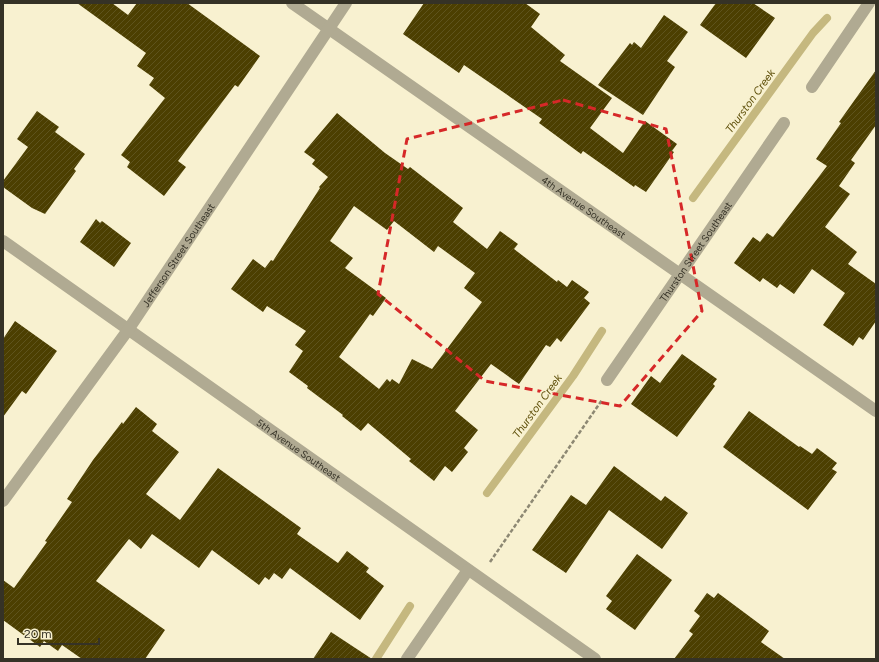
<svg xmlns="http://www.w3.org/2000/svg" width="879" height="662" font-family="Figtree,sans-serif">
<defs>
<pattern id="building-hatch" width="6" height="6" patternUnits="userSpaceOnUse"><rect width="6" height="6" fill="#4c3f01"/><path d="M-1 1l2-2M0 6l6-6M5 7l2-2" fill="none" stroke="#5e531d"/></pattern>
</defs>
<rect width="100%" height="100%" fill="#f8f1d0"/>
<g fill="none" stroke-linecap="round" stroke-linejoin="round">
<!-- stream -->
<g stroke="#c5b87f" stroke-width="8">
<polyline points="693,198 813,33 827,18"/>
<polyline points="487,493 573,376 602,331"/>
<polyline points="376,659 410,606"/>
</g>
</g>
<!-- building -->
<g fill="url(#building-hatch)" fill-rule="evenodd">
<polygon points="77,3 112,3 128,15 137,3 187,3 260,56 238,87 235,85 178,161 186,167 164,196 127,167 130,162 121,155 165,98 149,85 154,78 137,66 146,53"/>
<polygon points="424,3 525,3 540,14 531,27 565,55 560,61 612,98 590,128 623,153 645,121 677,144 672,151 674,152 646,192 635,185 634,187 583,151 581,154 539,123 542,119 464,65 459,73 403,34"/>
<polygon points="716,3 753,3 775,18 746,58 700,25"/>
<polygon points="664,15 688,32 667,61 675,67 643,115 598,85 630,43 632,45 634,42 641,48"/>
<polygon points="876,70 876,125 851,160 855,163 839,186 850,194 825,227 857,252 848,264 876,284 876,321 863,340 859,337 853,346 823,325 845,293 812,269 794,294 780,284 777,288 763,278 760,282 734,263 753,237 760,242 767,233 773,237 827,166 816,159 841,123 839,122"/>
<polygon points="37,111 59,127 55,132 85,154 74,169 76,171 45,214 32,208 3,187 3,181 28,147 17,139"/>
<path d="M337,113L385,153L408,169L410,167L463,208L453,222L487,249L500,231L518,244L514,249L557,282L558,280L567,287L572,280L589,292L584,298L590,303L561,342L557,338L550,347L546,345L519,384L491,364L455,411L478,430L464,448L468,452L452,472L445,466L434,481L409,461L411,459L368,423L361,431L342,416L343,415L307,388L308,386L289,372L303,351L295,345L306,331L267,306L263,312L231,289L253,259L265,268L271,260L273,261L320,188L319,187L328,177L312,164L315,160L304,152ZM354,206L387,230L394,221L434,252L438,246L475,273L464,288L482,302L432,369L412,359L399,384L392,379L390,382L387,379L379,389L339,357L370,314L373,316L386,298L345,268L353,258L330,241Z"/>
<polygon points="96,219 100,223 102,221 131,243 114,267 80,242"/>
<polygon points="15,321 57,351 26,394 22,391 3,417 3,339"/>
<polygon points="682,354 717,379 713,384 715,386 677,437 631,404 651,376 660,383"/>
<polygon points="136,407 157,424 152,431 179,452 146,494 180,520 218,468 301,528 297,534 338,563 347,551 369,568 366,572 384,586 360,620 290,568 282,579 274,573 269,580 265,577 259,585 212,550 199,568 152,534 141,549 129,539 96,581 165,630 145,659 82,659 62,645 58,651 44,641 40,647 3,620 3,580 14,588 47,542 45,541 72,502 67,499 93,460 122,422 123,424"/>
<polygon points="749,411 799,447 800,446 812,454 817,448 837,463 832,469 837,472 808,510 723,447"/>
<polygon points="614,466 661,501 665,496 688,513 662,549 609,510 566,573 532,550 571,495 586,505"/>
<polygon points="637,554 672,580 635,630 606,609 612,601 606,596"/>
<polygon points="707,593 714,598 718,593 769,631 761,642 785,659 674,659 693,634 689,631 700,616 694,611"/>
<polygon points="331,632 372,659 313,659"/>
</g>
<g fill="none" stroke-linecap="round" stroke-linejoin="round">
<!-- path -->
<polyline stroke="#8d8873" stroke-width="2.5" stroke-dasharray="4 2" stroke-linecap="butt" points="490,562 602,400"/>
<!-- minor -->
<g stroke="#b0aa92" stroke-width="12">
<path id="s1" d="M292,3L876,411"/>
<polyline points="812,87 869,3"/>
<path id="s2" d="M3,241L595,659"/>
<path id="s3" d="M607,380L784,123"/>
<path id="s4" d="M3,501L128,330L346,3"/>
<polyline points="407,659 468,570"/>
</g>
</g>
<!-- marked area -->
<path fill="none" stroke="#d62828" stroke-width="3" stroke-dasharray="8 5" stroke-linejoin="round" d="M563,100L666,129L702,311L620,406L485,381L378,294L407,139Z"/>
<g text-anchor="middle" stroke-width="4" stroke-linejoin="round" paint-order="stroke">
<!-- street labels -->
<g font-size="10" fill="#353226" stroke="#f8f1d0">
<text dy="4" stroke="none"><textPath href="#s1" startOffset="356">4th Avenue Southeast</textPath></text>
<text dy="4" stroke="none"><textPath href="#s3" startOffset="156">Thurston Street Southeast</textPath></text>
<text dy="4" stroke="none"><textPath href="#s4" startOffset="302">Jefferson Street Southeast</textPath></text>
<text dy="4" stroke="none"><textPath href="#s2" startOffset="362">5th Avenue Southeast</textPath></text>
</g>
<!-- water labels -->
<g font-size="11" font-style="italic" fill="#5e4f09" stroke="#f8f1d0">
<text transform="translate(750 101) rotate(-54)" y="4">Thurston Creek</text>
<text transform="translate(537 406) rotate(-54)" y="4">Thurston Creek</text>
</g>
</g>
<!-- border -->
<rect width="879" height="662" fill="none" stroke="#353226" stroke-width="8"/>
<!-- scale -->
<path d="M18 638v6h81v-6" fill="none" stroke="#353226" stroke-width="2"/>
<text x="24" y="638" font-size="12" fill="#353226" stroke="#f8f1d0" stroke-width="3" paint-order="stroke">20 m</text>
</svg>
